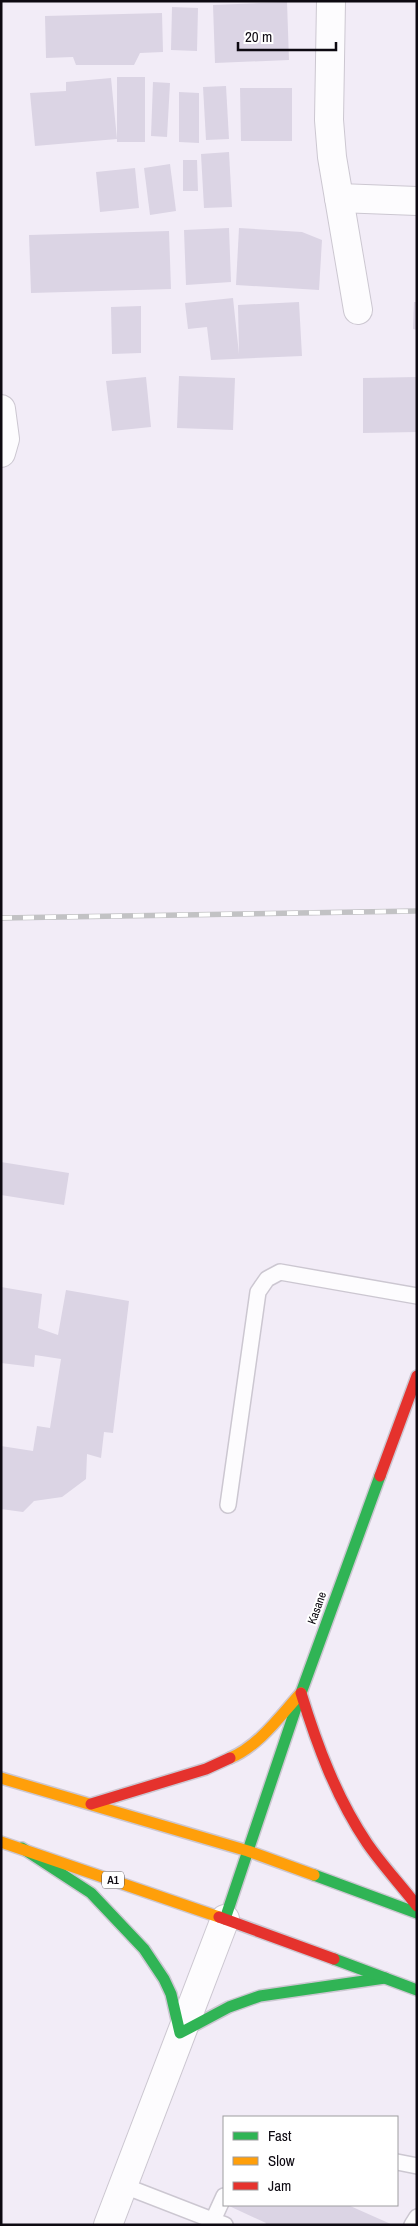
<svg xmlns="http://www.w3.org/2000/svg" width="418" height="2226" font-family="'Archivo Narrow',sans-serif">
<rect width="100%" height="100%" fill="#f2ecf7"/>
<!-- building -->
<g fill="#dbd4e4">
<polygon points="287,2 289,60 215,63 213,5"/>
<polygon points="172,7 198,8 197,51 171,50"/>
<polygon points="162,13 163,52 140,53 134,65 76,65 73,57 46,58 45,16"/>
<rect x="117" y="77" width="28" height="65"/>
<polygon points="111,78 117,139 35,146 30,93 66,91 66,82"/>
<polygon points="153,82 170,83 167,137 151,136"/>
<polygon points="226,86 229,139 206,140 203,87"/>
<polygon points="240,88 292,88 292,141 241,141"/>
<polygon points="179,92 199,93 199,143 179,142"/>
<polygon points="229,152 232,207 204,208 201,154"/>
<polygon points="183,160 197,160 198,191 183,191"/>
<polygon points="170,164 176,211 150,215 144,168"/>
<polygon points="135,168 139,208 100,212 96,172"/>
<polygon points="229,228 231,282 186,285 184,230"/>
<polygon points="239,228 302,232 322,240 319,290 236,285"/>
<polygon points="169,231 171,289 31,293 29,235"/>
<polygon points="233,298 239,354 238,305 299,302 302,356 211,360 207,327 188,329 185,303"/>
<polygon points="414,302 417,302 417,330 413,329"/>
<polygon points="141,306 141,353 112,354 111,307"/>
<polygon points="179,376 235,378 233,430 177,428"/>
<polygon points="146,377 151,427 112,431 106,381"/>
<polygon points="417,377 417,432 363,433 363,378"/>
<polygon points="1,1162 69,1173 64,1205 1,1195"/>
<polygon points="1,1287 42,1294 38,1328 58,1335 66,1290 129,1301 113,1433 104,1432 101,1458 87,1454 86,1479 62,1497 34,1501 23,1512 1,1509 1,1446 33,1451 37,1426 50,1428 61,1359 35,1355 34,1367 1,1363"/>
<polygon points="227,2205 348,2205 393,2225 265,2225 266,2223"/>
</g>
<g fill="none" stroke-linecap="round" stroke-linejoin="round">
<defs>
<g id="lane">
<polyline points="228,1505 258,1292 267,1279 280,1272 417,1296"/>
<polyline points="397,2162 417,2166"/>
<polyline points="122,2185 225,2225"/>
<polyline points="213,2220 224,2196"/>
<polyline points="412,2225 417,2217"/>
</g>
<g id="street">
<polyline points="331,1 329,120 332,157 358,310"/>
<polyline points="339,198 417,201"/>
<polyline points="1,409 5,439 1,453"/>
<polyline points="108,2225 225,1919"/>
</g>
<g id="fast">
<polyline points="22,1848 91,1893 144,1949 164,1979 171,1994 180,2033 229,2007 260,1996 385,1978"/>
<polyline points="314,1875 417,1913"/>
<polyline points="225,1919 301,1693 380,1476"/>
<polyline points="334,1959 417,1990"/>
</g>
<g id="slow">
<path d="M230,1758C259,1746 280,1716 301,1693"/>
<polyline points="1,1778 248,1851 314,1875"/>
<polyline points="1,1842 219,1917"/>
</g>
<g id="jam">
<polyline points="380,1476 417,1376"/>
<path d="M301,1693C317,1745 336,1797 367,1843C382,1865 401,1885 417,1906"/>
<polyline points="91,1804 206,1769 230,1758"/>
<polyline points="219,1917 334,1959"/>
</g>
</defs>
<!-- lane casing -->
<use href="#lane" stroke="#ccc7d1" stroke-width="18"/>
<!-- street casing -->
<use href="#street" stroke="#ccc7d1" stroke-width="30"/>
<!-- fast casing -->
<use href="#fast" stroke="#ccc7d1" stroke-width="14"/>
<!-- slow casing -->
<use href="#slow" stroke="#ccc7d1" stroke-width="14"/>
<!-- jam casing -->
<use href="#jam" stroke="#ccc7d1" stroke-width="14"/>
<!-- lane -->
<use href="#lane" stroke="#fdfcfe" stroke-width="15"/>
<!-- street -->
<use href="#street" stroke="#fdfcfe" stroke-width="28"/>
<!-- fast -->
<use href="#fast" stroke="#30b455" stroke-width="11"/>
<!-- slow -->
<use href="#slow" stroke="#ff9f0a" stroke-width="11"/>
<!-- jam -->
<use href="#jam" stroke="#e5322d" stroke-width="11"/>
<defs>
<polyline id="rail" points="1,918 417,911"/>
</defs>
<!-- rail casing -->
<use href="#rail" stroke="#c2c2c4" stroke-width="5.5"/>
<!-- rail -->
<use href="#rail" stroke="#fff" stroke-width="4" stroke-dasharray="11" stroke-linecap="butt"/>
</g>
<g text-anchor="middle" stroke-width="4" stroke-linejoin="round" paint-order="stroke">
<!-- shield labels -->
<rect fill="#fff" stroke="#565358" stroke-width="1" x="102" y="1871.5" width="22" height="17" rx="4"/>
<g font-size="11" font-weight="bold" fill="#0d0911">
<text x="113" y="1884">A1</text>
</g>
<!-- street labels -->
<g font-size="12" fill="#0d0911" stroke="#fff">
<text transform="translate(317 1608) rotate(-70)" y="4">Kasane</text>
</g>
</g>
<!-- border -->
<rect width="418" height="2226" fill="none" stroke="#0d0911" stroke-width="5"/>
<!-- legend -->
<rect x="223" y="2116" width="175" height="90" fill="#ffffff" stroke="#9e9da0"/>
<rect x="233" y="2132" width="25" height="8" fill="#30b455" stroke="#9e9da0"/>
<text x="268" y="2141" font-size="15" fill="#0d0911">Fast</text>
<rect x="233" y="2157" width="25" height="8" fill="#ff9f0a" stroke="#9e9da0"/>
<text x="268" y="2166" font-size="15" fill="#0d0911">Slow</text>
<rect x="233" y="2182" width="25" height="8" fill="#e5322d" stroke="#9e9da0"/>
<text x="268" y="2191" font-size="15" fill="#0d0911">Jam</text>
<!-- scale -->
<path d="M238 42v8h98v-8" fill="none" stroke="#0d0911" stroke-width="2.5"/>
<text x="245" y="42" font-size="15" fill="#0d0911" stroke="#ffffff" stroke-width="4" paint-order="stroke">20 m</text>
</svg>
